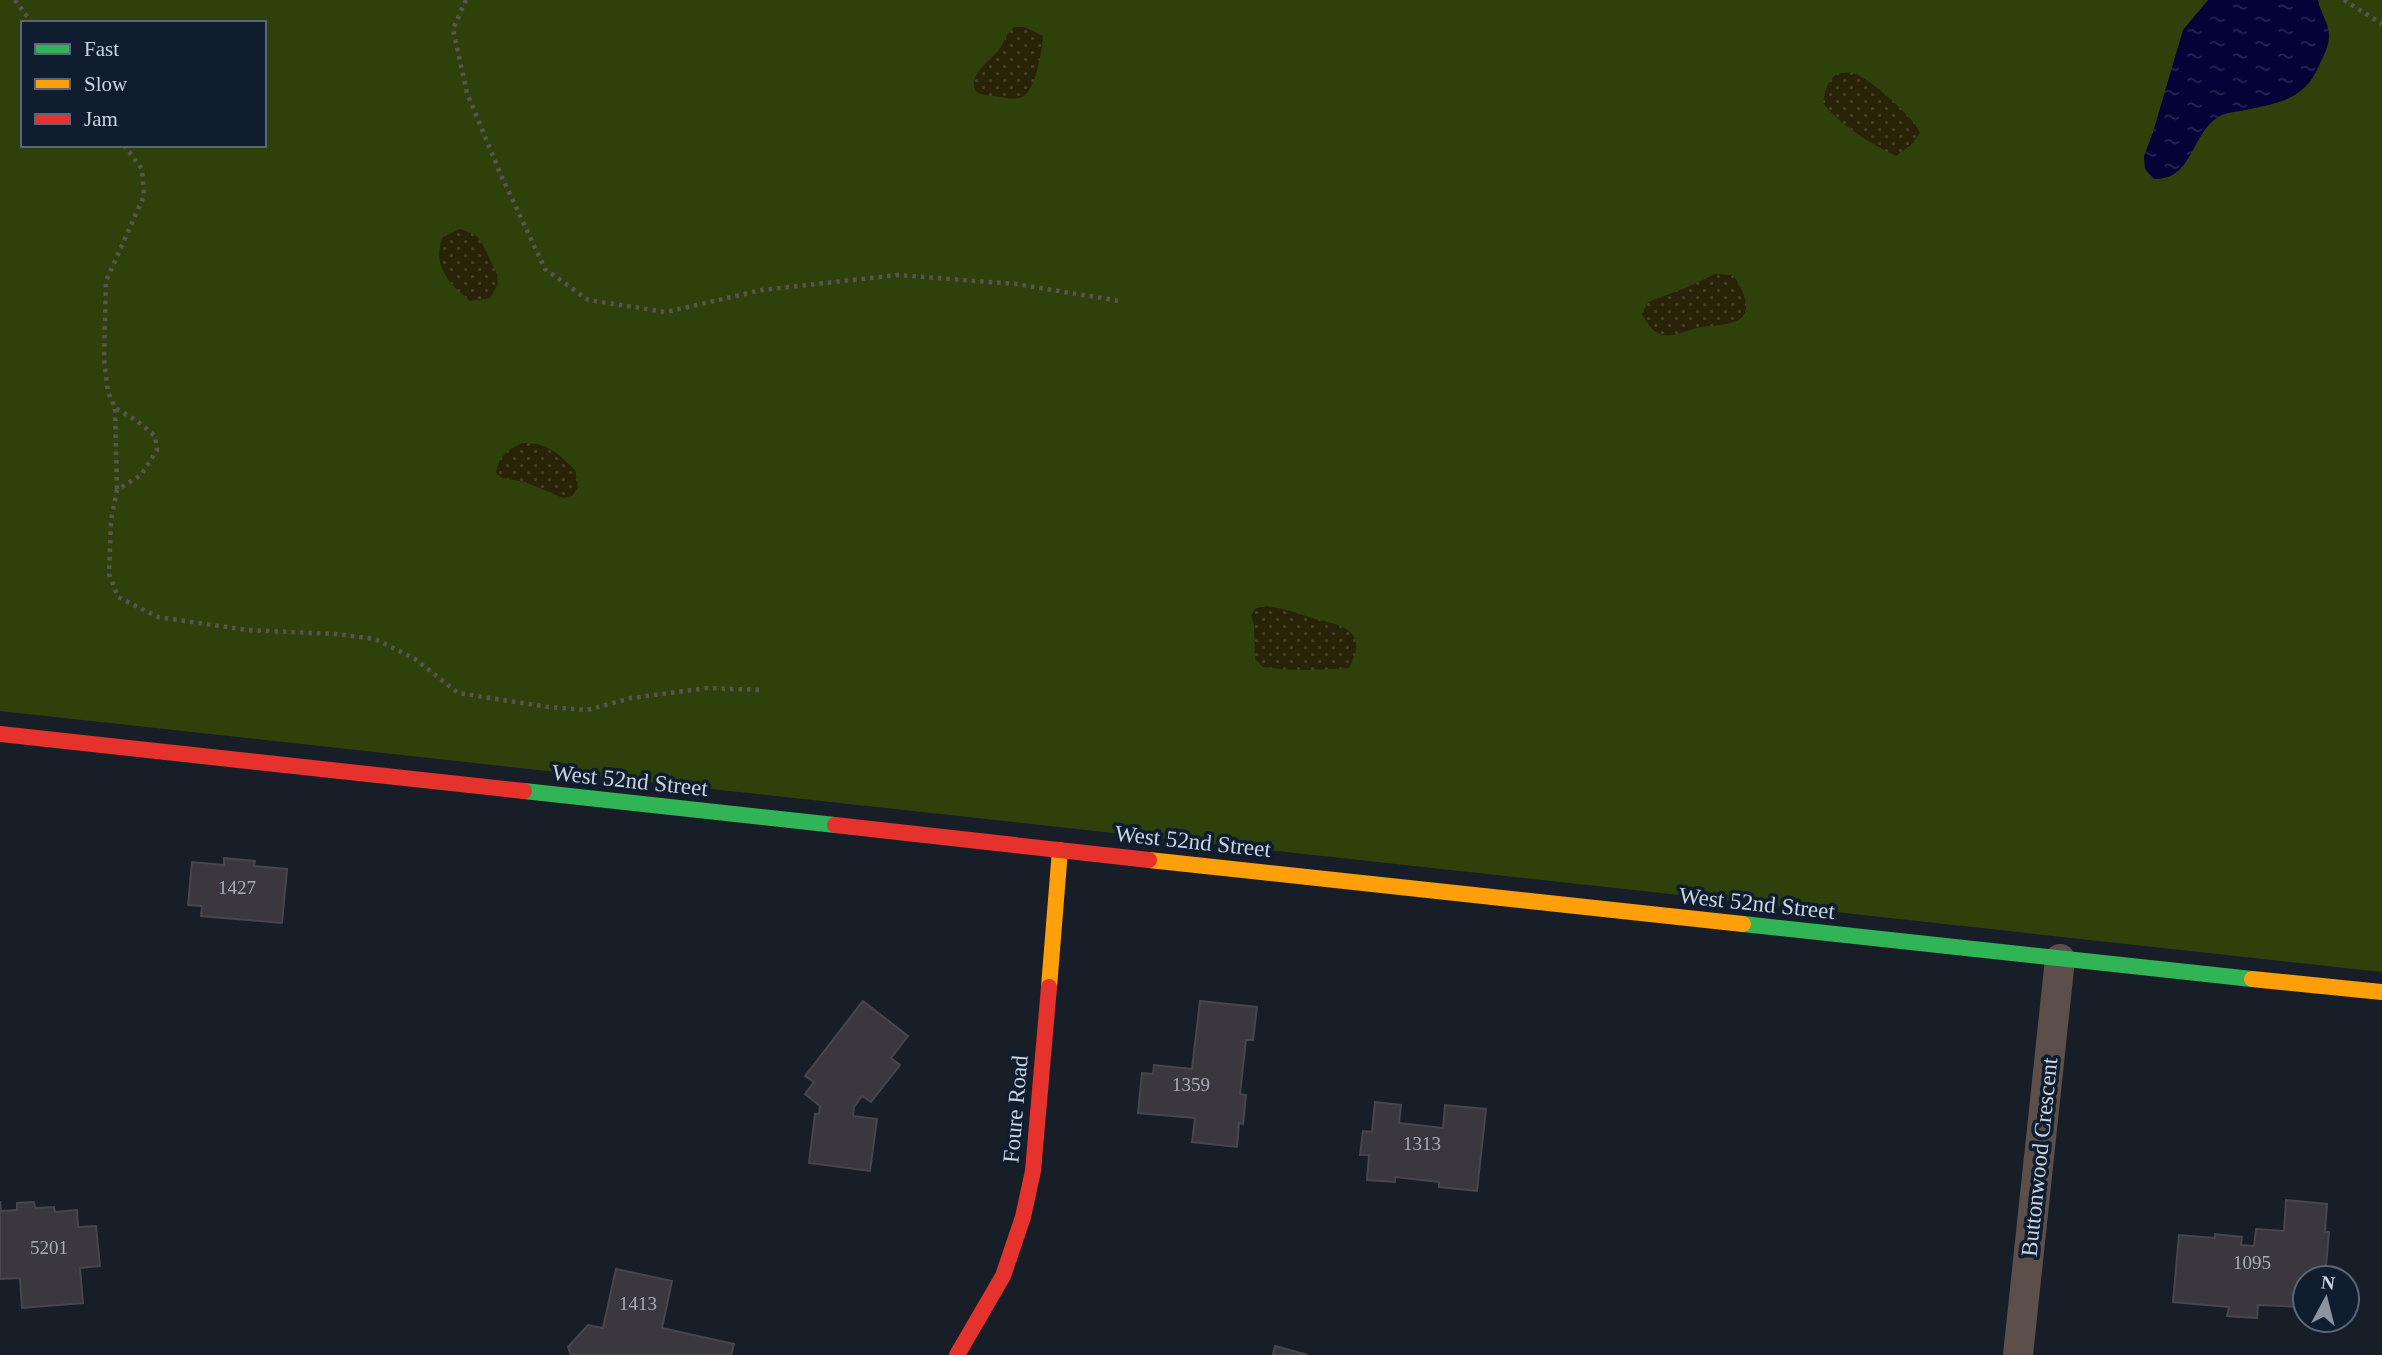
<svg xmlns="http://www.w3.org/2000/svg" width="2382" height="1355" font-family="Georgia,serif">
<defs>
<pattern id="sand-dots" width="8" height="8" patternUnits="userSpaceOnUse" patternTransform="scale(1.75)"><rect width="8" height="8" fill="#282207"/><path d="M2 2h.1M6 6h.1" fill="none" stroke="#46412b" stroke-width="1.8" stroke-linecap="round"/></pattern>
<pattern id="water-ripples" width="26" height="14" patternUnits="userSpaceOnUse" patternTransform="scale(1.75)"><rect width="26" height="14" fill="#020337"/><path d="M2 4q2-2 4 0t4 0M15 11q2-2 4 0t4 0" fill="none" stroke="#262754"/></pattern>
</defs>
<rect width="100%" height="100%" fill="#171e28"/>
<!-- grass -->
<path fill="#2f410a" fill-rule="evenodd" d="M0,0H2382V972L0,711ZM23,23H264V145H23Z"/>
<!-- sand -->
<g fill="url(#sand-dots)">
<path d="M1014,27H1024L1043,36C1042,51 1036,90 1022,97C1014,101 1004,97 995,96C989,95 979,96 975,90C967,73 997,57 1002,45C1006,37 1007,33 1014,27Z"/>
<path d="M1841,73C1845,73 1849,72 1853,73C1867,76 1916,119 1920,133L1912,144L1896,156C1872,145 1839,124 1823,103C1826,90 1826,78 1841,73Z"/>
<path d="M460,229L474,234L481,241L497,274L498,284L490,298L470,301C449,285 431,264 443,237Z"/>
<path d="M1715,274L1733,275C1742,288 1757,314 1734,322C1723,326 1709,325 1697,328C1684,331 1673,338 1660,334C1651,331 1646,321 1642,314L1648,302L1688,287Z"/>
<path d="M522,443C548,442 557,453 575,470L578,487L572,496L563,498L525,482L502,478L496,473C498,457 507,450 522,443Z"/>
<path d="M1266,606C1281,608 1294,612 1309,617C1337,625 1371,627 1349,668C1320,670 1291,671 1263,667L1255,659L1254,626L1251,615L1256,608Z"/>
</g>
<!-- water -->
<path fill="url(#water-ripples)" d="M2208,0H2318C2320,12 2329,23 2329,36C2329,47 2323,56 2319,66C2304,101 2275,104 2240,111C2234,112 2225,113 2220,116C2190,133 2194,180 2154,179L2145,169L2144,156L2153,132L2183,30Z"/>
<!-- building -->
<g fill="#3a383e" stroke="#48454b" stroke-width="2">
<polygon points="224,858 255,861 254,866 287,869 282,923 201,916 202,906 188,905 192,862 224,865"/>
<polygon points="863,1001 908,1036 891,1058 900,1065 871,1102 862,1096 854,1107 853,1116 877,1119 870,1171 809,1163 815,1114 819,1114 820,1106 805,1094 814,1082 805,1076"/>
<polygon points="1200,1001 1257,1007 1253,1040 1246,1040 1240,1094 1246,1095 1243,1124 1239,1123 1237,1147 1192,1142 1195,1118 1138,1113 1142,1073 1153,1074 1154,1065 1192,1069"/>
<polygon points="1375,1102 1401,1105 1399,1123 1443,1128 1445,1105 1486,1109 1477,1191 1439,1187 1439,1182 1395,1177 1395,1182 1367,1180 1369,1155 1360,1155 1363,1131 1372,1132"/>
<polygon points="2286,1200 2327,1204 2325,1232 2329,1232 2325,1278 2305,1278 2305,1307 2258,1305 2257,1318 2227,1316 2229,1307 2173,1302 2179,1235 2215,1238 2215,1234 2242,1237 2241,1245 2254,1246 2256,1229 2284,1231"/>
<polygon points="0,1201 1,1211 17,1210 17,1203 34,1202 35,1208 54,1207 55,1212 77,1210 78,1227 96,1226 100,1266 80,1268 83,1303 22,1308 20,1278 0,1279"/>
<polygon points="616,1269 672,1281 662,1328 734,1344 731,1355 571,1355 568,1347 588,1325 603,1328"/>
<polygon points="1275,1346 1308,1355 1273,1355"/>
</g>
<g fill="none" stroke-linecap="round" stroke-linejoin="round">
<!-- path -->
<g stroke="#595452" stroke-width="4.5" stroke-dasharray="3.5 5" stroke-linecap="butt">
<polyline points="15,0 32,23"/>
<polyline points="466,0 453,29 467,93 500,173 545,269 588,300 666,312 762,290 898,275 1016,284 1120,301"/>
<polyline points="2344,0 2382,24"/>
<polyline points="124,145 142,169 144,196 106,281 104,359 108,392 115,408 136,420 155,436 157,450 141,475 117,490 111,520 109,574 118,597 158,617 247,630 336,634 375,639 415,659 458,693 548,707 587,710 631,698 707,688 762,690"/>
<polyline points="115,409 117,490"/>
</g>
<!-- street -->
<polyline stroke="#5c4f4a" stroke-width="30" points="2018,1355 2060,959"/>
<!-- fast -->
<g stroke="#30b455" stroke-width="16">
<polyline points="524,791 835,825"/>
<polyline points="1743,924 2252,979"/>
</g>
<!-- slow -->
<g stroke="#ff9f0a" stroke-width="16">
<polyline points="1149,860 1743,924"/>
<polyline points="2252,979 2382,992"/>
<polyline points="1049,987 1060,850"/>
</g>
<!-- jam -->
<g stroke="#e5322d" stroke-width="16">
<polyline points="0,734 524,791"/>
<polyline points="835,825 1149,860"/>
<polyline points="957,1355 1003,1276 1023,1217 1033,1171 1049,987"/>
</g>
</g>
<g text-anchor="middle" stroke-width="7" stroke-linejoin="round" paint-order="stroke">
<!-- number labels -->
<g font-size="19" fill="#a6acb8">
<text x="237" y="894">1427</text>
<text x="1191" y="1091">1359</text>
<text x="1422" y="1150">1313</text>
<text x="49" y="1254">5201</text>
<text x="2252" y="1269">1095</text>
<text x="638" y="1310">1413</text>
</g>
<!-- street labels -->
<g font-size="23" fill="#cad3e0" stroke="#101d2f">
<text transform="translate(630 780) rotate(6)" y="8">West 52nd Street</text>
<text transform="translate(1193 841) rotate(6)" y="8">West 52nd Street</text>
<text transform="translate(1757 903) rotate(6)" y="8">West 52nd Street</text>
<text transform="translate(1015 1109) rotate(-85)" y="8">Foure Road</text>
<text transform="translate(2039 1157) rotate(-84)" y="8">Buttonwood Crescent</text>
</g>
</g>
<!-- legend -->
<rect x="21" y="21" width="245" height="126" fill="#101d2f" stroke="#5a6676" stroke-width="2"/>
<rect x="35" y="44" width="35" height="10" fill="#30b455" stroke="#5a6676" stroke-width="2"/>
<text x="84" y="56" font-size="21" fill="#cad3e0">Fast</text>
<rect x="35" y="79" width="35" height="10" fill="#ff9f0a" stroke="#5a6676" stroke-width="2"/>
<text x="84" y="91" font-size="21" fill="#cad3e0">Slow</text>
<rect x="35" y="114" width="35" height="10" fill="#e5322d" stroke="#5a6676" stroke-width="2"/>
<text x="84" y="126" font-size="21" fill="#cad3e0">Jam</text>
<!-- north arrow -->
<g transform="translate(2326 1299) rotate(7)"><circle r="33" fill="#101d2f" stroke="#5a6676" stroke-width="2"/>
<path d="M0-5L12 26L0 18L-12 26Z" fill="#8b94a0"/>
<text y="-10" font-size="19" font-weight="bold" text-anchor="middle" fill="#cad3e0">N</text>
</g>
</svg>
